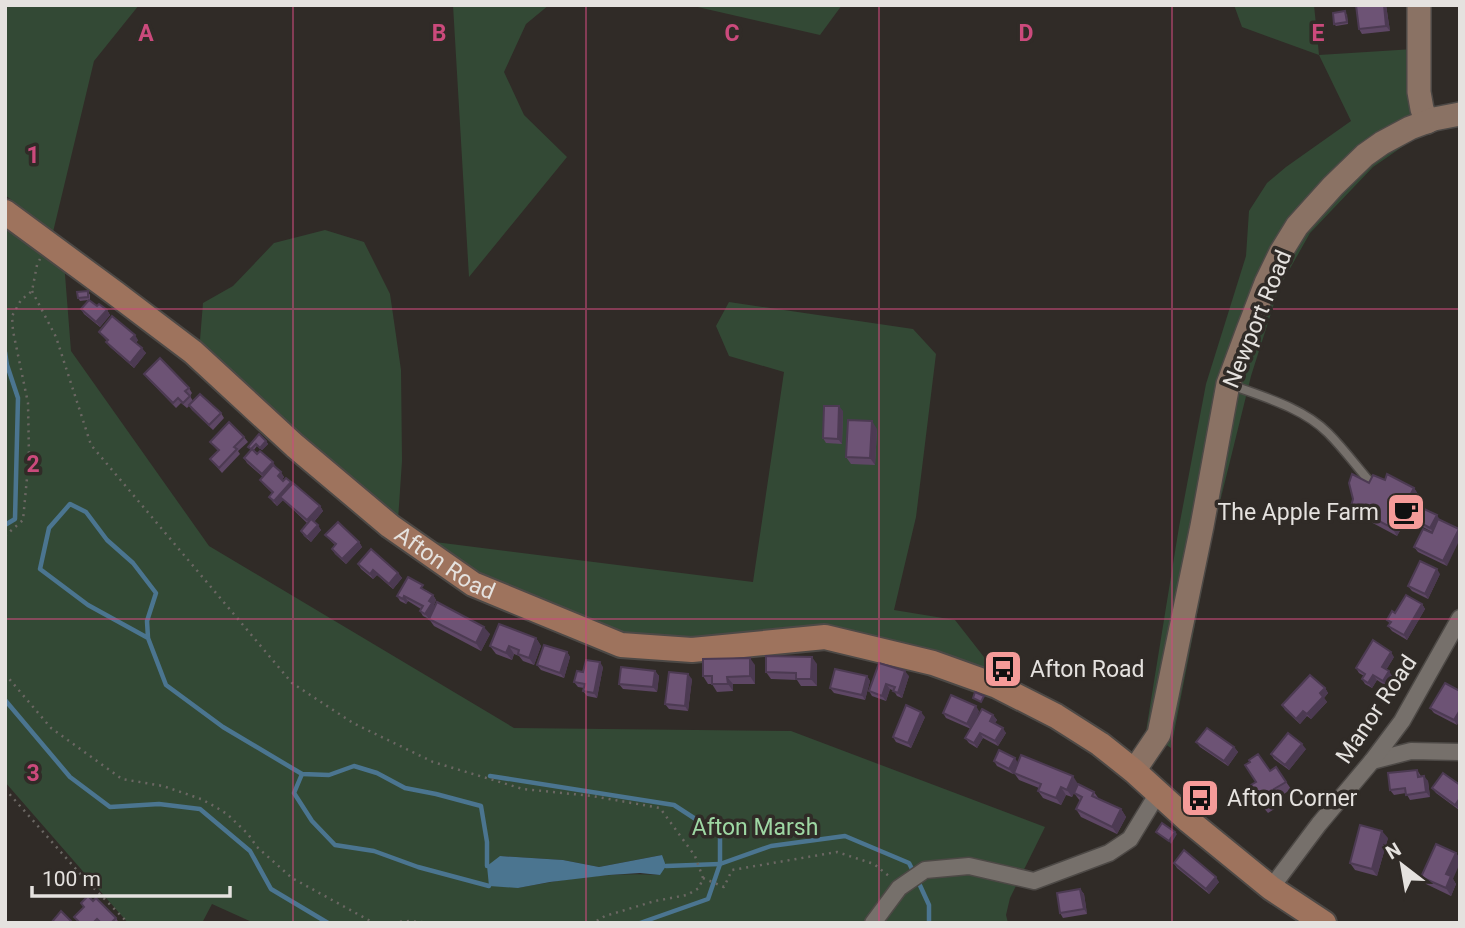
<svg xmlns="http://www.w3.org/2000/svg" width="1465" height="928" font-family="Roboto,sans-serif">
<rect width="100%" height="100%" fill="#302b27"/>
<!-- green -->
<g fill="#334935" fill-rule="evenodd">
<polygon points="5,5 139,5 94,61 53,232 5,195"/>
<polygon points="453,5 549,5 526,24 504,72 524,115 567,157 469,277"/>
<polygon points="689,5 842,5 820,35"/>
<polygon points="1234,5 1314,5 1319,55 1414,49 1418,136 1373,167 1310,233 1279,288 1251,376 1215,522 1171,748 1146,731 1179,527 1206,384 1246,256 1249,211 1267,183 1286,167 1351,121 1319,55 1242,27"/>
<path d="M5,223L64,262L71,351L209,546L514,728L791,731L1045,827L1010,898L1006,915L1008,923H254L212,904L202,923H128L5,782ZM662,855L660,875C612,872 564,879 518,888L500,856L563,860L599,867Z"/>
<polygon points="325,230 364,242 390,294 401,370 402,461 398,520 304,442 200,340 203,303 233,286 274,243"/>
<polygon points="729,302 913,329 936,354 916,517 894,610 955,620 1002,680 937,657 692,639 620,637 478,580 427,541 753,582 784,372 729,356 716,326"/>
</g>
<!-- water -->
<polygon fill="#4b7590" points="662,855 666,866 660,875 640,873 609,875 550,882 518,888 489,886 487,866 500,856 563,860 599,867"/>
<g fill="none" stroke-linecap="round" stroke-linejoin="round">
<!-- stream -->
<g stroke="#4b7590" stroke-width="4.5">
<polyline points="5,352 7,365 18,398 15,519 5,525"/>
<polyline points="148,638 147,621 156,593 133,563 107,540 86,512 70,504 49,528 40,569 88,605 148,638 166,685 223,727 302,774 329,775 354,766 377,773 405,788 436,794 481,806 487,842 487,866"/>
<polyline points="5,700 70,777 110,807 159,804 200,809 250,851 271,889 328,923"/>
<polyline points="302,774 294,793 312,821 335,845 374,851 418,867 489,886"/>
<polyline points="490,776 674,805 720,835 720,864 708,899 640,923"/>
<polyline points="666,866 720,864 771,846 845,836 909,863 914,873"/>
<polyline points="918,881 929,905 929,923"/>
</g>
<defs>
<path id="lane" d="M1231,385C1264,397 1303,408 1328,433C1344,449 1357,467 1371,483"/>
<g id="street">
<polyline points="1372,761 1411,751 1460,752"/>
<polyline points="1271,888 1319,824 1372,761 1402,721 1460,618"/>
<polyline points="873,923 899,888 925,870 969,866 1034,881 1109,853 1130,839 1158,793"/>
</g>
<g id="secondary">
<polyline points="1419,5 1419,92 1422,109 1427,122"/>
<polyline points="1134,771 1159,734 1202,526 1228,384 1248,330 1266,283 1281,252 1297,226 1333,186 1365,155 1382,143 1410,128 1434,119 1460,114"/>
</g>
<g id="primary">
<path id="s1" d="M5,212L115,293L193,352L295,446L390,526L473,584L621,645L692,650L825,637L933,663L997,686L1056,716L1100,744L1134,771L1189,821L1271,888L1324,923"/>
</g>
</defs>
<!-- lane casing -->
<use href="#lane" stroke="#4d4946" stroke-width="11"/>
<!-- street casing -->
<use href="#street" stroke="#4d4946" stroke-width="19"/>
<!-- secondary casing -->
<use href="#secondary" stroke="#4d4946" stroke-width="26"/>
<!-- primary casing -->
<use href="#primary" stroke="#4d4946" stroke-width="28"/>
<!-- path -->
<g stroke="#6b6763" stroke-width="2.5" stroke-dasharray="2 5" stroke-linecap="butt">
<polyline points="32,291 56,337 91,445 292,683 353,723 433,762 523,789 592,796 660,808 695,856 703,878 699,888 687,895 655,901 605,916 593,923"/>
<polyline points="5,536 23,520 29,457 28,403 13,331 12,316 21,300 32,291 37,265 40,259"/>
<polyline points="5,674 51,728 122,779 163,786 201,799 214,806 227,814 248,834 257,847 292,878 374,923"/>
<polyline points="5,789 83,877 128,923"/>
<polyline points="703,878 724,887 732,870 837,852 874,864 890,877"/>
<polyline points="386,923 409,921 431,923"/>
</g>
<!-- lane -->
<use href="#lane" stroke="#76706b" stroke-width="8"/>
<!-- street -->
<use href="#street" stroke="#76706b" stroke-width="16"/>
<!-- secondary -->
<use href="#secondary" stroke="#8a7264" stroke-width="23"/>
<!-- primary -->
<use href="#primary" stroke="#9e735d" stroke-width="24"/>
</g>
<!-- wall -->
<g fill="#5e4765">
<polygon points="1386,5 1390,31 1362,34 1359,29"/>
<polygon points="1347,14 1348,24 1336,26 1334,24"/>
<polygon points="90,294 90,300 89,300 97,306 107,310 110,315 100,327 84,314 81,309 88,300 80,301 78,298"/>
<polygon points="99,332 138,340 136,343 146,353 134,368 110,347 106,342 107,341"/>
<polygon points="144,374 189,388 192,393 190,396 193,401 221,413 224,418 213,430 192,410 189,406 187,408 181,403 176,408 148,379"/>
<polygon points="843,411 842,444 826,443 823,438"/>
<polygon points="877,429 875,465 851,464 846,457"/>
<polygon points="244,437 248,442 238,451 240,454 222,473 210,459 218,451 210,442"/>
<polygon points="266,441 268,444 262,450 257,446 254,450 276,467 284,477 282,480 292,484 320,506 323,511 314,522 321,530 311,542 304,536 301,531 307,523 283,500 277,506 273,502 269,497 272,493 264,485 260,480 263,477 247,463 244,458 251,450 248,447"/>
<polygon points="1385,480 1414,488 1419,496 1397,536 1356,514 1351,506 1369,483"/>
<polygon points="1437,515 1447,566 1418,552 1414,547 1432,532 1419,525 1415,520"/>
<polygon points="325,535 359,542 362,547 346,564 335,554 332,549 335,545"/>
<polygon points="358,564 398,573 402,578 393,589 377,575 373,579 361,569"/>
<polygon points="1440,574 1428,599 1412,591 1408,586"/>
<polygon points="426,590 433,595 436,600 434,605 435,607 490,634 481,651 434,626 429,619 423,616 420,611 421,609 408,601 406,604 400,601 397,596"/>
<polygon points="1422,604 1425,609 1407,640 1392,631 1388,626 1390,624 1387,620 1395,613"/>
<polygon points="536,638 541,646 534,665 523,661 519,656 514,654 512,660 496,654 490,646"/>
<polygon points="567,652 570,657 564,678 541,670 537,665"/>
<polygon points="1394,657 1386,670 1392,676 1386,686 1377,680 1372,688 1365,684 1362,679 1364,676 1359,673 1356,668"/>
<polygon points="817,664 817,686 801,686 797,680 771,679 766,672"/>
<polygon points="755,665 755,684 733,684 733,691 717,692 712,684 708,684 703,676"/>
<polygon points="603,667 597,698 587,696 583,691 584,688 578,687 574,682 583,672"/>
<polygon points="655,671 659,676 657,692 623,689 619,684"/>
<polygon points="867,676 870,681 865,700 834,693 830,688"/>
<polygon points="909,676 902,698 897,696 894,691 890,689 886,701 872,696 869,691"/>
<polygon points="692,679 688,711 669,709 665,704"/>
<polygon points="1445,683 1457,725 1434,713 1430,708"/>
<polygon points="1325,688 1328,693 1324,698 1327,702 1311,719 1307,716 1300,724 1285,710 1282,705"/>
<polygon points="979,711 972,727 993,715 997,720 995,723 1006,733 998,746 983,738 977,748 969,743 965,738 971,729 946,718 943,713"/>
<polygon points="925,717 911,748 896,742 893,737"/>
<polygon points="1196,742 1234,747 1238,752 1228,766 1200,747"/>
<polygon points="1306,749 1289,770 1274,759 1271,754"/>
<polygon points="994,761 1018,763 1078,784 1075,789 1094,792 1099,799 1121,809 1126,817 1117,834 1081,817 1076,809 1080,801 1074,793 1072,797 1066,795 1061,805 1043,798 1038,791 1039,788 1019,780 1014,773 1015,770 1013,774 997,766"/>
<polygon points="1276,767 1291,789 1280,797 1284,803 1268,813 1262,806 1270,771"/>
<polygon points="1417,770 1421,776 1428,781 1430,797 1410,800 1406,793 1394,795 1390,790"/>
<polygon points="1443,773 1459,810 1436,793 1432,788"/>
<polygon points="1388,838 1377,876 1355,870 1350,863"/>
<polygon points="1174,863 1219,882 1209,894 1177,868"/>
<polygon points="1421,877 1453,879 1456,884 1451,896 1426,884"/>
<polygon points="1080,889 1084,894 1087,914 1063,918 1060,913"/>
<polygon points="93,901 116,918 119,923 79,923 74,917 84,908 81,903"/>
</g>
<!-- shaded-wall -->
<g fill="#4c3a52">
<polygon points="1384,5 1386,5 1390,31 1386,26"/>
<polygon points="107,310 110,315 100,327 96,322"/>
<polygon points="135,335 138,340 135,344 131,339"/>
<polygon points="142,348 146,353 134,368 130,363"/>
<polygon points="839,406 843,411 842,444 838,439"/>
<polygon points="872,421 877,429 875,465 870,458"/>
<polygon points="266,441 268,444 262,450 260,448"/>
<polygon points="273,462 276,467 265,479 262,474"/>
<polygon points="281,472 284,477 281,481 278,476"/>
<polygon points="291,482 295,487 280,497 283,500 277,506 274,501"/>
<polygon points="1414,488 1419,496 1397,536 1392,528"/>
<polygon points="320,506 323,511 311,525 307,520"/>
<polygon points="1437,515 1440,520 1434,533 1430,528"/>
<polygon points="318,525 321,530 311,542 307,537"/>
<polygon points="1459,529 1460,531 1460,539 1447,566 1443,561"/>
<polygon points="359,542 362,547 346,564 342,559"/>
<polygon points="1437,569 1440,574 1428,599 1425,594"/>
<polygon points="373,570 377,575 373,579 370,574"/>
<polygon points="398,573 402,578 393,589 389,584"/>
<polygon points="433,595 436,600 434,605 436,608 429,619 425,614 429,601"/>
<polygon points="404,596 408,601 406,604 403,599"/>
<polygon points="1422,604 1425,609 1407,640 1404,635"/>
<polygon points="484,627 490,634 481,651 476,643"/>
<polygon points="536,638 541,646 534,665 529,658"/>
<polygon points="509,646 514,654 512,660 506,653"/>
<polygon points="567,652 570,657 564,678 560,673"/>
<polygon points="1391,652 1394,657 1385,672 1382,667"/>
<polygon points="812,657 817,664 817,686 811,679"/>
<polygon points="750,658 755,665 755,684 750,676"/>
<polygon points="600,662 603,667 597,698 594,693"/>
<polygon points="655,671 659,676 657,692 653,687"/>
<polygon points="905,671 909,676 902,698 898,693"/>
<polygon points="1389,671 1392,676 1386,686 1383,681"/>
<polygon points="688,674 692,679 688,711 685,706"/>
<polygon points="1373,675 1377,680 1372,688 1368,683"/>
<polygon points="867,676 870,681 865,700 862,695"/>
<polygon points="727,677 733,684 733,691 728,684"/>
<polygon points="886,684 890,689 886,701 882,696"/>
<polygon points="1325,688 1328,693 1324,698 1327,702 1311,719 1307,714 1320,693"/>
<polygon points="976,706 979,711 971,729 967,724"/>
<polygon points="1460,710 1460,721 1457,725 1454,720"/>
<polygon points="1303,711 1307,716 1300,724 1296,719"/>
<polygon points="921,712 925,717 911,748 908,743"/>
<polygon points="993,715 997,720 993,726 990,721"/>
<polygon points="1003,728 1006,733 998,746 995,741"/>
<polygon points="980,733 983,738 977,748 974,743"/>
<polygon points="1302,744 1306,749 1289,770 1285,765"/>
<polygon points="1234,747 1238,752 1228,766 1224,761"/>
<polygon points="1015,758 1018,763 1013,774 1009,769"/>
<polygon points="1073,776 1078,784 1072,797 1067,790"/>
<polygon points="1424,776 1428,781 1430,797 1426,792"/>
<polygon points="1061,787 1066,795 1061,805 1056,798"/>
<polygon points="1460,798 1460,808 1459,810 1455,805"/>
<polygon points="1121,809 1126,817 1117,834 1112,827"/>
<polygon points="1382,831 1388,838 1377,876 1372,869"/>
<polygon points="1175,832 1177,834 1171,844 1169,841"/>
<polygon points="1456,853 1460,858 1460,863 1453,879 1456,884 1451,896 1446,888 1446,874"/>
<polygon points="1216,877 1219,882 1209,894 1206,889"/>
<polygon points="1080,889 1084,894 1087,914 1084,909"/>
</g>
<!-- building -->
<g fill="#6d5375" stroke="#4c3a52" stroke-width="2">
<polygon points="1356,5 1384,5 1386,26 1359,29"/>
<polygon points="1345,11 1347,22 1334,24 1333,13"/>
<polygon points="88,291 88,297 78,298 77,292"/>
<polygon points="89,300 97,306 99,304 107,310 96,322 81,309"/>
<polygon points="112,316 135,335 131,339 142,348 130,363 106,342 108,340 99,332"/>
<polygon points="160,358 189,388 185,391 190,396 183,403 178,398 173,403 144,374"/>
<polygon points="200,394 221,413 209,425 189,405"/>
<polygon points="824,406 839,406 838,439 823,438"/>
<polygon points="848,420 872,421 870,458 846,457"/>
<polygon points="229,422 244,437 234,447 237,449 219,468 210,459 219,450 210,442"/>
<polygon points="259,434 266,441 260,448 256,444 251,449 248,447"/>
<polygon points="252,449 257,454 260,451 273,462 262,474 244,458"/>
<polygon points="273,465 281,472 278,476 283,481 286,478 291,482 274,501 269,497 273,492 260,480"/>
<polygon points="1352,474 1369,483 1373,475 1385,480 1387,474 1414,488 1392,528 1351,506 1353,499 1349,483"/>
<polygon points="293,483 320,506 307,520 280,497"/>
<polygon points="1422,508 1437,515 1430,528 1415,520"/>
<polygon points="311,519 318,525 307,537 301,531"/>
<polygon points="1438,519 1459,529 1443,561 1414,547 1423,529 1432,533"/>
<polygon points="338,522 359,542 342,559 332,549 336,544 325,535"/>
<polygon points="371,549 398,573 389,584 373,570 370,574 358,564"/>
<polygon points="1420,561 1437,569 1425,594 1408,586"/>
<polygon points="408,577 423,585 421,588 433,595 429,601 432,603 425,614 420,611 423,606 404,596 403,599 397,596"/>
<polygon points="1406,595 1422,604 1404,635 1388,626 1391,622 1387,620 1392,611 1395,613"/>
<polygon points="437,602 484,627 476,643 429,619"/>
<polygon points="499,624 536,638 529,658 518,654 519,650 509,646 506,653 490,646"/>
<polygon points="1373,640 1391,652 1382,667 1389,671 1383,681 1373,675 1368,683 1362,679 1365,674 1356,668"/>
<polygon points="544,645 567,652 560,673 537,665"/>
<polygon points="766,656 812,657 811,679 796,679 796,673 766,672"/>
<polygon points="750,658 750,676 727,677 728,684 712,684 712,676 703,676 703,659"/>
<polygon points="586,660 600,662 594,693 583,691 585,684 574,682 577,671 583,672"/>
<polygon points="879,663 905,671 898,693 893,691 895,687 886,684 882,696 869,691"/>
<polygon points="621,667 655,671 653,687 619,684"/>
<polygon points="835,669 867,676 862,695 830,688"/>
<polygon points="669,672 688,674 685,706 665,704"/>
<polygon points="1310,675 1325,688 1320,693 1323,697 1307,714 1303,711 1296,719 1282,705"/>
<polygon points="1445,683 1460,691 1460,710 1454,720 1430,708"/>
<polygon points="975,692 984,696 981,702 973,698"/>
<polygon points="951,695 976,706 967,724 943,713"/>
<polygon points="906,705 921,712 908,743 893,737"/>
<polygon points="982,709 993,715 990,721 1003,728 995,741 980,733 974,743 965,738"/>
<polygon points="1207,728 1234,747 1224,761 1196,742"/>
<polygon points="1288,733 1302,744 1285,765 1271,754"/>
<polygon points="999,750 1015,758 1009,769 994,761"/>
<polygon points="1258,754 1270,771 1276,767 1286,782 1274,789 1278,795 1262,806 1249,786 1256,782 1245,765 1250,762 1249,760"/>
<polygon points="1021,755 1073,776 1067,790 1061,787 1056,798 1038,791 1041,784 1014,773"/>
<polygon points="1417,770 1418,777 1424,776 1426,792 1406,795 1405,788 1390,790 1388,773"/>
<polygon points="1443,773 1460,785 1460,798 1455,805 1432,788"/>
<polygon points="1078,784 1094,792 1092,796 1121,809 1112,827 1076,809 1082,797 1074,793"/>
<polygon points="1162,823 1175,832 1169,841 1156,832"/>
<polygon points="1360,825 1382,831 1372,869 1350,863"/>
<polygon points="1436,844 1456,853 1446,874 1451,876 1446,888 1421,877"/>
<polygon points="1184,850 1216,877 1206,889 1174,863"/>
<polygon points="1080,889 1084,909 1060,913 1057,893"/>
<polygon points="88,896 93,901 96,898 116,918 111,923 101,923 97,919 93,923 80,923 74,917 84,907 81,903"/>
<polygon points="61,911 73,923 51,923"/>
</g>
<!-- grid -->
<path fill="none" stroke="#cb4a7c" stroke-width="2" stroke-opacity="0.55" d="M293,5V923M586,5V923M879,5V923M1172,5V923M5,309H1460M5,619H1460"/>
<!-- icons -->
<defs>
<symbol id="cafe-square" viewBox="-11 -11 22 22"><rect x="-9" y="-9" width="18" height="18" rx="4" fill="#f59b99" stroke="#302b27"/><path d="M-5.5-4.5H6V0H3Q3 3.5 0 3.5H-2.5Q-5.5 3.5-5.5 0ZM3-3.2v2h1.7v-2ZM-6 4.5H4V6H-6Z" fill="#111"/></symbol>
<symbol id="bus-square" viewBox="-11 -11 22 22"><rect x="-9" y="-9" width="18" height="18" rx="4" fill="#f59b99" stroke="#302b27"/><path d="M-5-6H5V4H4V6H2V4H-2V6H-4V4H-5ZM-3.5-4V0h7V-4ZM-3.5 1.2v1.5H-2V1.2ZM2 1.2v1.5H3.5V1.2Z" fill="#111"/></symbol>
</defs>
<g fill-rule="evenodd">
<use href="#cafe-square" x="1384" y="490" width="44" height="44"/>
<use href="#bus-square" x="981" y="647" width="44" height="44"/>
<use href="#bus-square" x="1178" y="776" width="44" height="44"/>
</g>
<g text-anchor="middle" stroke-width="7" stroke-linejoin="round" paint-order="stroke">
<!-- street labels -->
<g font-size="23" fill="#e5e2df" stroke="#302b27">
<text transform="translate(1257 319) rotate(-68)" y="8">Newport Road</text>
<text dy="8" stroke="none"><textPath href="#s1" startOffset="564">Afton Road</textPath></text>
<text transform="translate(1376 709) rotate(-56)" y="8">Manor Road</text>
</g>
<!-- poi labels -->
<g font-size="23" fill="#e5e2df" stroke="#302b27" text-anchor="start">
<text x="1379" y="520" text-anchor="end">The Apple Farm</text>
<text x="1030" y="677">Afton Road</text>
<text x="1227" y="806">Afton Corner</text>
</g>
<!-- park labels -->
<g font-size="23" fill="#9ed7a3" stroke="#302b27">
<text x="755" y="835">Afton Marsh</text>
</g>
</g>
<g font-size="23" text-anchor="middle" font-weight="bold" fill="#cb4a7c" stroke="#302b27" stroke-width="7" stroke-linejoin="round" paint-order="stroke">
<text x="146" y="41">A</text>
<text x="439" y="41">B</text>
<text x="732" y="41">C</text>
<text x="1026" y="41">D</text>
<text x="1318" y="41">E</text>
<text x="33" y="163">1</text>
<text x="33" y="472">2</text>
<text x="33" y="781">3</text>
</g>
<!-- border -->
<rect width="1465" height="928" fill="none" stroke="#e5e2df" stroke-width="14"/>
<!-- north arrow -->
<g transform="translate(1402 865) rotate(329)" stroke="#302b27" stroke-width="5" paint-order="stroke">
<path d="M0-5L12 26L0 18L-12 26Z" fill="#e5e2df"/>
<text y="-10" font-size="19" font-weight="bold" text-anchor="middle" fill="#e5e2df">N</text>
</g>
<!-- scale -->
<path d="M32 886v10h198v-10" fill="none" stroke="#e5e2df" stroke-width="3.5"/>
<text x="42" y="886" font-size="21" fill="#e5e2df" stroke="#302b27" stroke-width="5" paint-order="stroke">100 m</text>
</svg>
